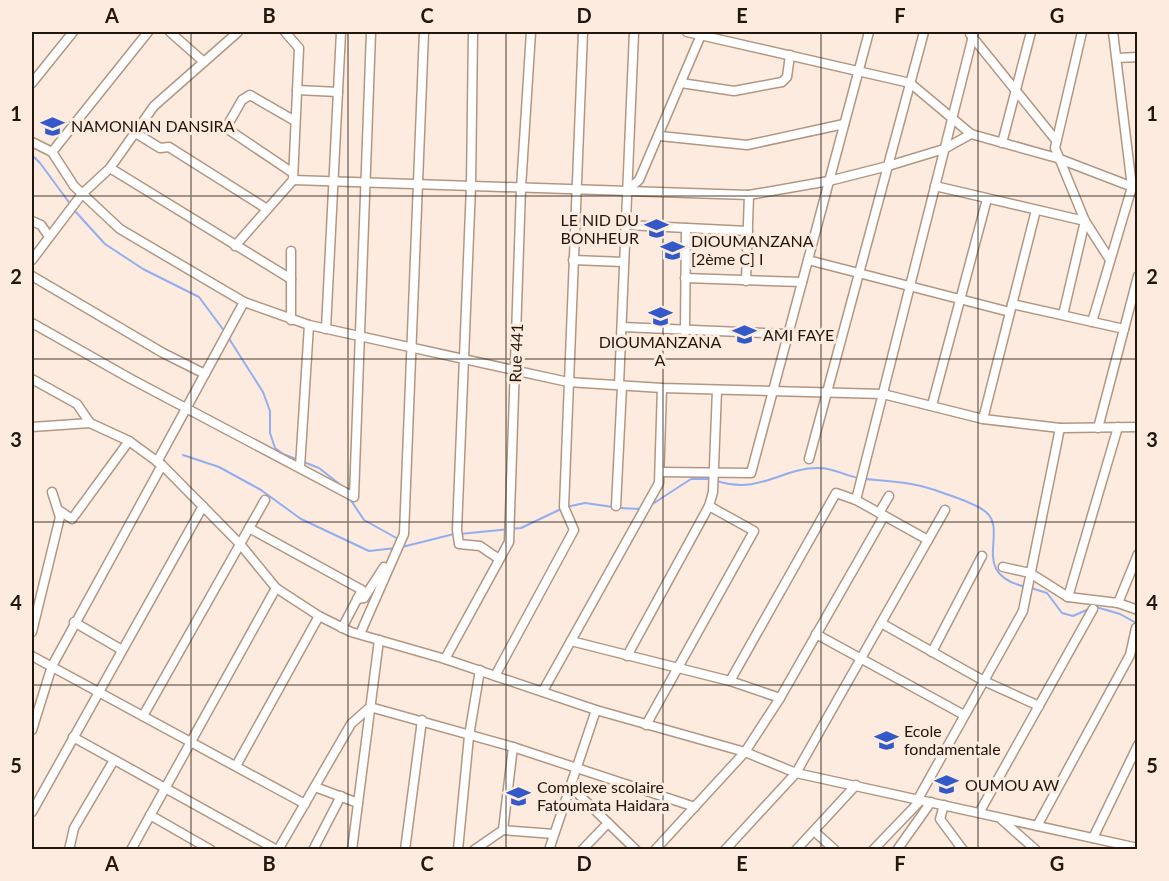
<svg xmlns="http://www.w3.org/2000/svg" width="1169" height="881" font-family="Lato,sans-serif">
<rect width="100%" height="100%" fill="#fcebde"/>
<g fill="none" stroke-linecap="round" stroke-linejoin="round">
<!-- stream -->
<g stroke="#92aef1" stroke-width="2">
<polyline points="32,155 40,163 71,205"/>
<polyline points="74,210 105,244 143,269 199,297 225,332"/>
<polyline points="228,337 263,392 270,411 270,433 275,448 283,454 319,468 342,486"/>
<polyline points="183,455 219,467 261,490 301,519 369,551 396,548"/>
<path d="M717,481C761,495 782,467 819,468C833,468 846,476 859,478C885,482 910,481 935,490C950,496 974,502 986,512C1009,532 968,574 1026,587"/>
<polyline points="350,499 364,520 400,540"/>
<polyline points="651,505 691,479 711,479"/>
<polyline points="566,507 585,503 613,507"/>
<polyline points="619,508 640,509"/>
<polyline points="460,534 521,528 561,509"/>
<polyline points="402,547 454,534"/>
<polyline points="1031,588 1047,593 1062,613 1073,616 1091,608"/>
<polyline points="1096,607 1120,614 1138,624"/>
</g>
<defs>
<g id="minor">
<polyline points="170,32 204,62"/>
<polyline points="473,32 471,186 457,530 459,544 480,546 499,559"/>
<polyline points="687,32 910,83 971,134 1057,158 1138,189"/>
<polyline points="1082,32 1055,148 1085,221 1110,260"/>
<polyline points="970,34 1055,139"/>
<polyline points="1117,58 1138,57"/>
<polyline points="32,83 73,32"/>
<polyline points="681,83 734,91 782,82 787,77 790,55"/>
<polyline points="297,90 338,92"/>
<polyline points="134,132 160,148 169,147 267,209"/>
<polyline points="660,136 747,145 844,124"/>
<polyline points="32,142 52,152 74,186 120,229 244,302 309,325 568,382 662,388 883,394 983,419 1060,428 1138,427"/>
<polyline points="1002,143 1031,32"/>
<polyline points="52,152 148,32"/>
<polyline points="110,168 291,279"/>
<polyline points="293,173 226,128 242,100 250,95 295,121"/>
<polyline points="293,180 749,195 829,181 888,166 944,149 971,134"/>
<polyline points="935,186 1085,221 1063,315"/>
<polyline points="626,191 639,180 701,35"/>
<polyline points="32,221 41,225 48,235"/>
<polyline points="626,225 748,231"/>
<polyline points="235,246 293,180 299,48 285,32"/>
<polyline points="291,251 291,320"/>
<polyline points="32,260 82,194 110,168 154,106 238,32"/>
<polyline points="573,260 624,262"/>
<polyline points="808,260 1010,312"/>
<polyline points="32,276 163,353 205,374"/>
<polyline points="685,278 802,282"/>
<polyline points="746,281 749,195"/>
<polyline points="1012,304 1124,329"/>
<polyline points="1092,322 1132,187 1113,32"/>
<polyline points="32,323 131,379 354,497 371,32"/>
<polyline points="622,327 788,334"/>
<polyline points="326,329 341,32"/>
<polyline points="685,331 686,228"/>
<polyline points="32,379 77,404 90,423"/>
<polyline points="619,385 634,32"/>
<polyline points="932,405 987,199"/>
<polyline points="983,419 1036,210"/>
<polyline points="32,427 90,423 129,441 162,465 240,544 276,588 319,616 351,632 445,659 596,710 745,752 796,773 1138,848"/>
<polyline points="1098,428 1138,276"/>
<polyline points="809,459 924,32"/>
<polyline points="157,462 244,302"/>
<polyline points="300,467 309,325"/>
<polyline points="660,472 751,473 869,32"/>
<polyline points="856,500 974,32"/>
<polyline points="616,506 622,386"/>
<polyline points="60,511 72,519 129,441"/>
<polyline points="879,513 889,496"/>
<polyline points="249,528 362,590 342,628"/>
<polyline points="1003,567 1030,573 1068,597 1118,603 1138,610"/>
<polyline points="1068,597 1118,427"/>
<polyline points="357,599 364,598 384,567"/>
<polyline points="1118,603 1138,554"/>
<polyline points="74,622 122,650"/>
<polyline points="881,623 984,681 1039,706"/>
<polyline points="32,632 60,517 52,492"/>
<polyline points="360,634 404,534 424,32"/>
<polyline points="816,634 964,715"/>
<polyline points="571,641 730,681 780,698"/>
<polyline points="932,652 982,556"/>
<polyline points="32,656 305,804"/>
<polyline points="627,656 709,506 713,492 717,390"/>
<polyline points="445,659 509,542 521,188 531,32"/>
<polyline points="495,676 574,530 564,507 583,32"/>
<polyline points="730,681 836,493 856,500 928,540"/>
<polyline points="543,691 659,483 662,388"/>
<polyline points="143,716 265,500"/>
<polyline points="646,725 754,531 709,506"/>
<polyline points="32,730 52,666 162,465"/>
<polyline points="73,737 277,850"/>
<polyline points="236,766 319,616"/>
<polyline points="570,786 636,850"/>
<polyline points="315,787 358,803"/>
<polyline points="918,799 1023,611 1060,428"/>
<polyline points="944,805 940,819 963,850"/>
<polyline points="32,812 203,506"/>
<polyline points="979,813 1093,609"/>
<polyline points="150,815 211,850"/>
<polyline points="1002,820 1036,850"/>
<polyline points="1037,826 1130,655 1136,628"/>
<polyline points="503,830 513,747"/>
<polyline points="814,831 835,850"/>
<polyline points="1093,838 1138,745"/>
<polyline points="69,850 74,828 114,760"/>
<polyline points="131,850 276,588"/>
<polyline points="278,850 351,724 370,707 513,747 695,807"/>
<polyline points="313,850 341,796"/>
<polyline points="352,850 379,640"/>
<polyline points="405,850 422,720"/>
<polyline points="458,850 469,736 480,670"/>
<polyline points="474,850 503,830 554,834"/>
<polyline points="549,850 596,710"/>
<polyline points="582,850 608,823"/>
<polyline points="655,850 745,752 780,698 884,516"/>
<polyline points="725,850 796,773 945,510"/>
<polyline points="796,850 856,785"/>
<polyline points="873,850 921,800"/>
<polyline points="897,850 931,802"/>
</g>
</defs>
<!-- minor casing -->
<use href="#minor" stroke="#b19783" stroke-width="11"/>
<!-- minor -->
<use href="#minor" stroke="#fff" stroke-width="8"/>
</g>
<!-- grid -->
<path fill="none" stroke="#20170f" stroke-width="1.5" stroke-opacity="0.55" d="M191,32V850M348,32V850M506,32V850M663,32V850M821,32V850M978,32V850M32,196H1138M32,359H1138M32,522H1138M32,685H1138"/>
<!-- icons -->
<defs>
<symbol id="school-bare" viewBox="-9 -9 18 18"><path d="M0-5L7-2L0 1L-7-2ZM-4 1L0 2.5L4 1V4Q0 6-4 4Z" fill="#3358c8" stroke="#fcebde" stroke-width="2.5" paint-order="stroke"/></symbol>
</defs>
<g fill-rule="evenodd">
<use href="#school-bare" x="36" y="110" width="33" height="33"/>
<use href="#school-bare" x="640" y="212" width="33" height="33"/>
<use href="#school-bare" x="656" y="234" width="33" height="33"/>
<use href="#school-bare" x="644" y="300" width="33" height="33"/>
<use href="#school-bare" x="728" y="318" width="33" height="33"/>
<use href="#school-bare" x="870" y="724" width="33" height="33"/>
<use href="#school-bare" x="930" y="768" width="33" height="33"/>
<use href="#school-bare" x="502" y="780" width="33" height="33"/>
</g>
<g text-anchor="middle" stroke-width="6" stroke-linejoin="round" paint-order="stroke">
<!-- poi labels -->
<g font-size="16" fill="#20170f" stroke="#fcebde" text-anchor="start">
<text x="71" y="132">NAMONIAN DANSIRA</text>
<text x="639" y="226" text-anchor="end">LE NID DU<tspan x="639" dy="18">BONHEUR</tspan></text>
<text x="691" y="247">DIOUMANZANA<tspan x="691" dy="18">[2ème C] I</tspan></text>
<text x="763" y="341">AMI FAYE</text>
<text x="660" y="348" text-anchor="middle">DIOUMANZANA<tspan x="660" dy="18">A</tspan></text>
<text x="904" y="737">Ecole<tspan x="904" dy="18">fondamentale</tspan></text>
<text x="965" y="791">OUMOU AW</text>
<text x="537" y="793">Complexe scolaire<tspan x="537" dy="18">Fatoumata Haidara</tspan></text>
</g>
<!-- street labels -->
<g font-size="16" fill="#20170f" stroke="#fcebde">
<text transform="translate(516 353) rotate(-88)" y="6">Rue 441</text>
</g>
</g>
<!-- border -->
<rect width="1169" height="881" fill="none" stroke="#fcebde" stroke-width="66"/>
<rect x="33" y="33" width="1103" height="815" fill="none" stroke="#20170f" stroke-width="2"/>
<g font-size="20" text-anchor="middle" font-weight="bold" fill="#20170f">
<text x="112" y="23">A</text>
<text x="269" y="23">B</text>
<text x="427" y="23">C</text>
<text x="584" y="23">D</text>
<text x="742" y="23">E</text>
<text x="900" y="23">F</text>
<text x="1057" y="23">G</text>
<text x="16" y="121">1</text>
<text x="1152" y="121">1</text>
<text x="16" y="284">2</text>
<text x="1152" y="284">2</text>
<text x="16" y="447">3</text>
<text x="1152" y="447">3</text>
<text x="16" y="610">4</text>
<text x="1152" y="610">4</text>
<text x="16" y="773">5</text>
<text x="1152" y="773">5</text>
<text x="112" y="871">A</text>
<text x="269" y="871">B</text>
<text x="427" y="871">C</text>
<text x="584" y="871">D</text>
<text x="742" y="871">E</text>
<text x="900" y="871">F</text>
<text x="1057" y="871">G</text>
</g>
</svg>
